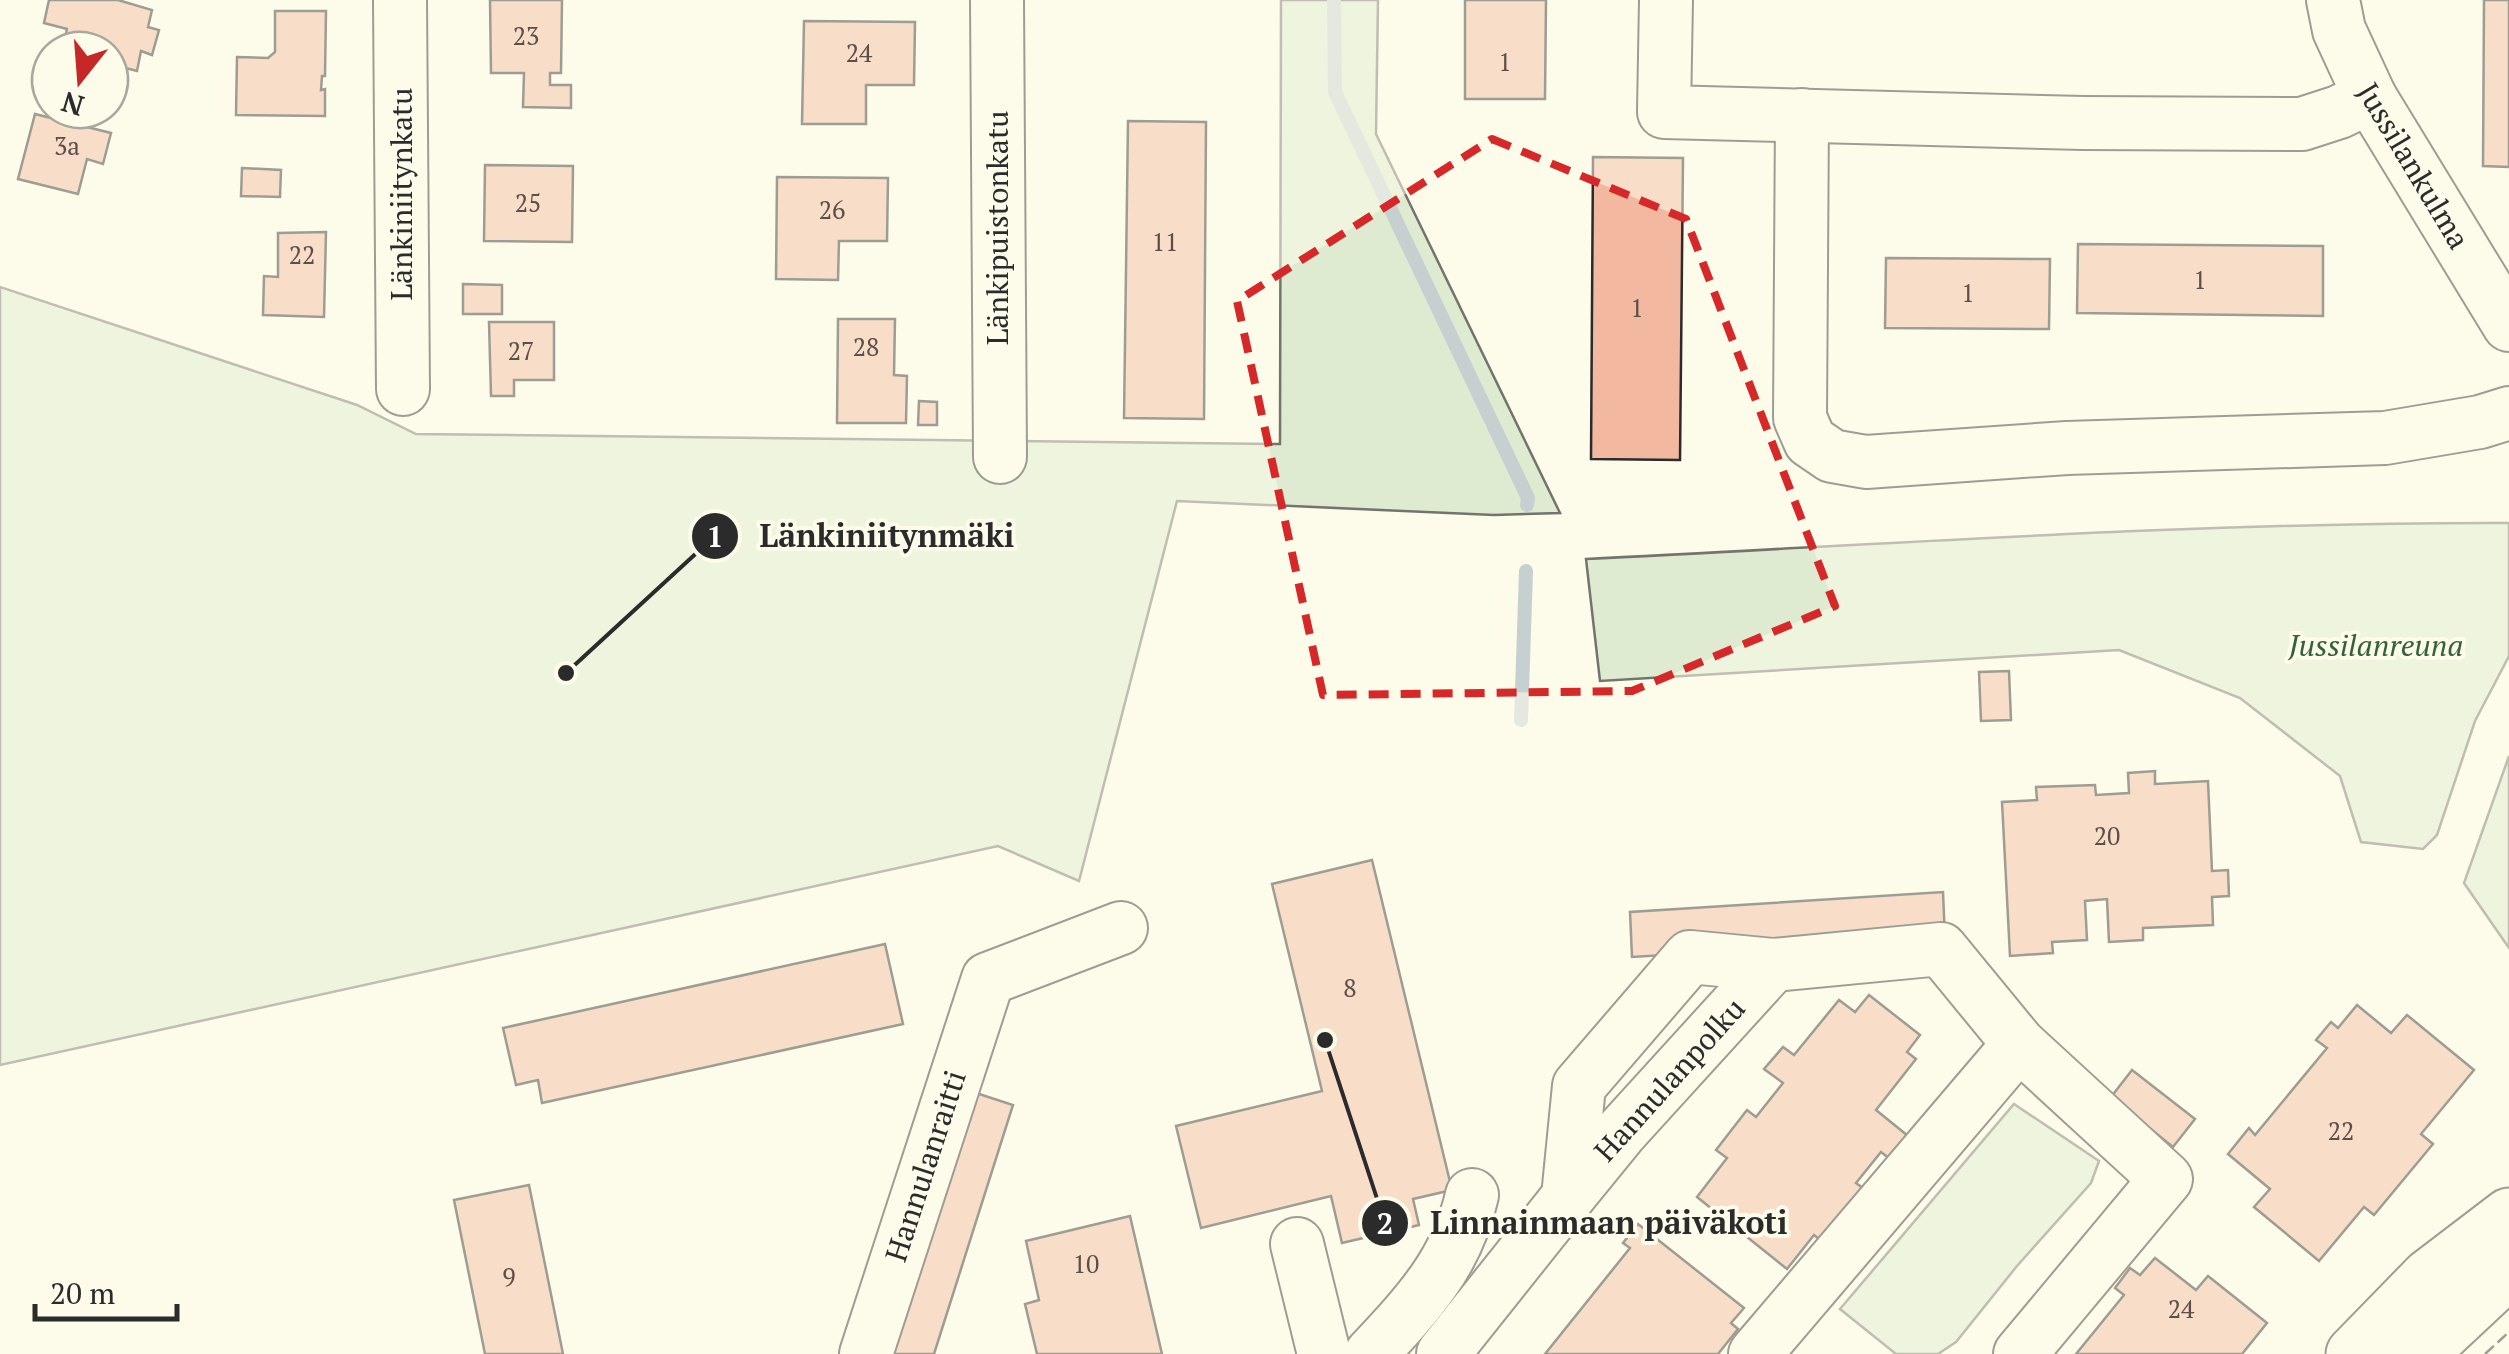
<svg xmlns="http://www.w3.org/2000/svg" width="2509" height="1354" font-family="'PT Serif',serif">
<rect width="100%" height="100%" fill="#fdfbea"/>
<!-- green -->
<g fill="#deebd1" stroke="#74746e" stroke-width="2.5">
<polygon points="1281,0 1378,0 1376,134 1560,513 1494,515 1177,501 1079,881 998,846 0,1065 0,287 357,405 416,434 1280,444"/>
<path d="M2509,523V656L2475,721L2437,835L2423,849L2361,842L2340,776L2240,698L2119,650L1600,681L1586,559C1893,544 2201,522 2509,523Z"/>
<polygon points="2509,756 2509,948 2464,883"/>
<polygon points="2014,1104 2099,1161 2091,1183 2017,1266 1956,1342 1938,1354 1896,1354 1840,1309"/>
</g>
<g fill="none" stroke-linecap="round" stroke-linejoin="round">
<!-- stream -->
<g stroke="#c7d0d0" stroke-width="14">
<polyline points="1334,0 1335,92 1528,498 1527,505"/>
<polyline points="1521,720 1526,571"/>
</g>
</g>
<!-- building -->
<g fill="#f2b8a0" stroke="#2b2b2b" stroke-width="2.5">
<polygon points="49,0 118,0 152,10 148,27 159,30 152,55 141,51 137,71 110,64 110,50 62,50 67,29 44,23"/>
<polygon points="490,0 562,0 561,73 550,73 550,85 571,85 571,108 523,107 524,73 491,73"/>
<polygon points="1465,0 1546,0 1545,99 1465,99"/>
<polygon points="2484,0 2509,0 2509,167 2483,166"/>
<polygon points="275,11 326,11 325,76 322,76 321,90 325,89 325,116 236,115 237,57 268,58 275,52"/>
<polygon points="804,21 915,22 914,85 866,85 866,124 802,124"/>
<polygon points="35,114 111,133 103,164 87,159 78,194 18,179"/>
<polygon points="1128,121 1206,122 1204,419 1124,418"/>
<polygon points="1593,157 1683,158 1680,460 1591,459"/>
<polygon points="485,165 573,166 572,242 484,241"/>
<polygon points="242,168 281,170 280,197 241,196"/>
<polygon points="777,177 888,178 887,241 839,241 838,280 776,279"/>
<polygon points="326,232 324,317 263,315 264,276 278,277 278,233"/>
<polygon points="2078,244 2323,246 2323,316 2077,313"/>
<polygon points="1886,258 2050,259 2049,329 1885,328"/>
<polygon points="463,284 502,285 502,314 463,314"/>
<polygon points="838,319 895,319 894,375 907,376 906,423 837,423"/>
<polygon points="489,322 554,322 554,380 514,380 514,396 491,396"/>
<polygon points="919,401 937,402 937,425 918,425"/>
<polygon points="2009,671 2011,720 1981,721 1979,672"/>
<polygon points="2155,771 2155,784 2208,781 2212,871 2228,870 2229,896 2212,897 2213,925 2143,928 2143,940 2109,942 2107,899 2085,901 2087,940 2052,942 2053,953 2010,956 2002,802 2037,800 2036,787 2095,785 2096,795 2129,793 2128,773"/>
<polygon points="1372,860 1452,1190 1413,1199 1419,1225 1342,1243 1331,1196 1201,1228 1176,1126 1322,1091 1272,884"/>
<polygon points="1943,892 1945,938 1632,957 1630,912"/>
<polygon points="885,944 903,1024 542,1103 538,1080 516,1085 503,1028"/>
<polygon points="1869,995 1920,1035 1907,1052 1916,1059 1876,1110 1913,1140 1894,1162 1881,1152 1856,1183 1871,1194 1829,1247 1814,1235 1787,1269 1697,1197 1727,1158 1716,1150 1747,1110 1756,1117 1783,1083 1764,1069 1783,1047 1794,1055 1839,1000 1855,1012"/>
<polygon points="2357,1005 2391,1033 2407,1015 2474,1070 2421,1134 2433,1144 2374,1215 2364,1207 2319,1261 2254,1207 2270,1189 2228,1154 2249,1128 2255,1135 2327,1048 2316,1040 2331,1022 2338,1028"/>
<polygon points="2132,1070 2195,1119 2173,1147 2111,1097"/>
<polygon points="973,1092 1013,1105 934,1354 890,1354"/>
<polygon points="529,1185 563,1354 485,1354 454,1200"/>
<polygon points="1130,1216 1162,1354 1037,1354 1025,1304 1039,1300 1026,1241"/>
<polygon points="1638,1224 1744,1308 1731,1323 1738,1329 1718,1354 1545,1354 1630,1248 1623,1243"/>
<polygon points="2155,1258 2196,1290 2208,1276 2267,1323 2242,1354 2076,1354 2124,1295 2115,1288 2130,1268 2140,1275"/>
</g>
<g fill="none" stroke-linecap="round" stroke-linejoin="round">
<defs>
<g id="minor">
<polyline points="400,0 403,389"/>
<polyline points="997,0 1000,457"/>
<polyline points="1666,0 1664,112 2083,123 2302,124 2339,112 2370,97"/>
<polyline points="2333,0 2339,30 2370,97 2509,325"/>
<polyline points="1802,115 1800,418 1810,441 1832,456 1866,462 2067,448 2385,438 2480,422 2509,413"/>
<polyline points="1568,1197 1621,1132 1773,965"/>
<polyline points="1297,1244 1324,1354"/>
<polyline points="866,1354 988,979 1121,928"/>
<path d="M1371,1354C1417,1305 1457,1263 1472,1195"/>
<polyline points="1443,1354 1568,1197 1579,1086 1690,957 1773,965 1941,949 2019,1044 2166,1179 2020,1354"/>
<polyline points="1755,1354 2019,1044"/>
</g>
<g id="major">
<polyline points="2354,1354 2429,1277 2509,1216"/>
<polyline points="2419,1354 2509,1270"/>
</g>
</defs>
<!-- minor casing -->
<use href="#minor" stroke="#2b2b2b" stroke-width="56"/>
<!-- major casing -->
<use href="#major" stroke="#2b2b2b" stroke-width="59"/>
<!-- minor -->
<use href="#minor" stroke="#fdfbea" stroke-width="52"/>
<!-- major -->
<use href="#major" stroke="#fdfbea" stroke-width="55"/>
<!-- fence -->
<polyline stroke="#2b2b2b" stroke-width="2.5" stroke-dasharray="12 5" stroke-linecap="butt" points="2485,1354 2509,1332"/>
</g>
<!-- marked area -->
<path d="M0 0H2509V1354H0ZM1492,139L1686,219L1835,606L1632,691L1323,695L1237,301Z" fill="#fdfbea" fill-opacity=".55" fill-rule="evenodd"/>
<path fill="none" stroke="#d62828" stroke-width="8" stroke-dasharray="20 12" stroke-linejoin="round" d="M1492,139L1686,219L1835,606L1632,691L1323,695L1237,301Z"/>
<g text-anchor="middle" stroke-width="8" stroke-linejoin="round" paint-order="stroke">
<!-- number labels -->
<g font-size="25" fill="#5d4e48">
<text x="526" y="45">23</text>
<text x="859" y="62">24</text>
<text x="1505" y="71">1</text>
<text x="67" y="155">3a</text>
<text x="528" y="212">25</text>
<text x="832" y="219">26</text>
<text x="1165" y="251">11</text>
<text x="302" y="264">22</text>
<text x="2200" y="289">1</text>
<text x="1968" y="302">1</text>
<text x="1637" y="317">1</text>
<text x="866" y="356">28</text>
<text x="521" y="360">27</text>
<text x="2107" y="845">20</text>
<text x="1350" y="997">8</text>
<text x="2341" y="1140">22</text>
<text x="1086" y="1273">10</text>
<text x="509" y="1286">9</text>
<text x="2181" y="1318">24</text>
</g>
<!-- street labels -->
<g font-size="30" fill="#2b2b2b" stroke="#fdfbea">
<text transform="translate(2413 166) rotate(59)" y="10">Jussilankulma</text>
<text transform="translate(402 194) rotate(-90)" y="10">Länkiniitynkatu</text>
<text transform="translate(998 228) rotate(-90)" y="10">Länkipuistonkatu</text>
<text transform="translate(1670 1080) rotate(-48)" y="10">Hannulanpolku</text>
<text transform="translate(926 1166) rotate(-72)" y="10">Hannulanraitti</text>
</g>
<!-- park labels -->
<g font-size="30" font-style="italic" fill="#34623c" stroke="#fdfbea">
<text x="2376" y="656">Jussilanreuna</text>
</g>
</g>
<!-- callouts -->
<path fill="none" stroke="#2b2b2b" stroke-width="4" d="M566 673L715 536M1325 1040L1385 1223"/>
<g fill="#2b2b2b" stroke="#fdfbea" stroke-width="4">
<circle cx="566" cy="673" r="10"/>
<circle cx="1325" cy="1040" r="10"/>
<circle cx="715" cy="536" r="25"/>
<circle cx="1385" cy="1223" r="25"/>
</g>
<g font-size="30" text-anchor="middle" font-weight="bold" fill="#fff">
<text x="715" y="547">1</text>
<text x="1385" y="1234">2</text>
</g>
<g font-size="32" text-anchor="middle" font-weight="bold" fill="#2b2b2b" stroke="#fdfbea" stroke-width="8" stroke-linejoin="round" paint-order="stroke">
<text x="887" y="547">Länkiniitynmäki</text>
<text x="1609" y="1234">Linnainmaan päiväkoti</text>
</g>
<!-- north arrow -->
<g transform="translate(80 80) rotate(197)"><circle r="48" fill="#fdfbea" stroke="#a9a89e" stroke-width="2.5"/>
<path d="M0-8L18 38L0 25L-18 38Z" fill="#c62828"/>
<text y="-15" font-size="28" font-weight="bold" text-anchor="middle" fill="#2b2b2b">N</text>
</g>
<!-- scale -->
<path d="M35 1304v15h142v-15" fill="none" stroke="#2b2b2b" stroke-width="5"/>
<text x="50" y="1304" font-size="30" fill="#2b2b2b" stroke="#fdfbea" stroke-width="8" paint-order="stroke">20 m</text>
</svg>
